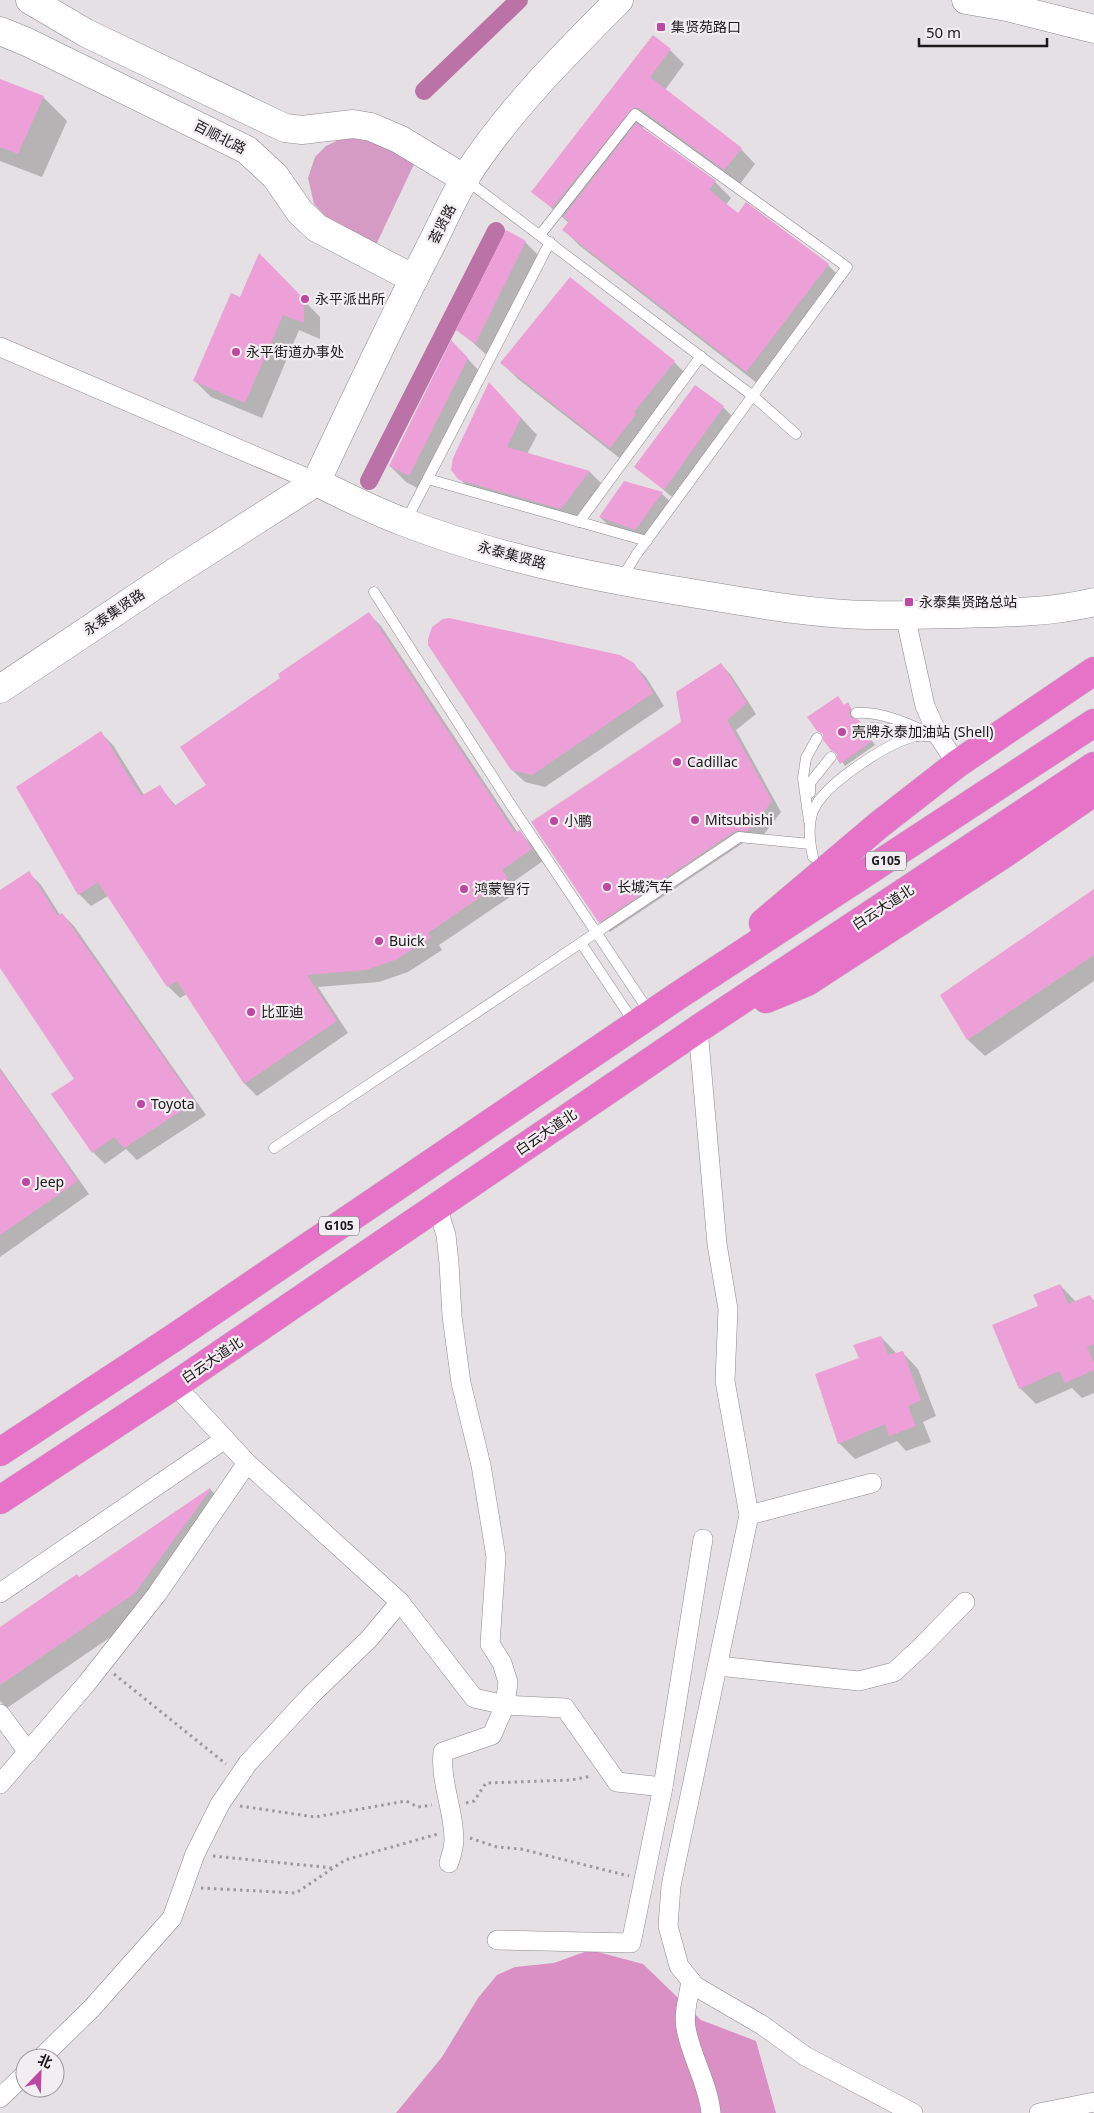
<svg xmlns="http://www.w3.org/2000/svg" width="1094" height="2113" font-family="'Noto Sans','Noto Sans SC',sans-serif">
<rect width="100%" height="100%" fill="#e4e0e3"/>
<!-- green -->
<polygon fill="#d69bc4" points="364,136 416,160 375,247 333,224 314,204 308,178 315,157 326,146 343,138"/>
<!-- forest -->
<polygon fill="#da8fc5" points="590,1950 643,1964 701,2020 756,2041 776,2113 396,2113 442,2057 478,1998 497,1975 515,1967 554,1963"/>
<!-- shadow -->
<g fill="#0003">
<polygon points="670,50 684,64 665,90 741,149 755,164 740,184 648,121 642,129 715,182 731,198 726,205 738,214 746,204 828,265 844,281 762,387 580,246 564,230 569,223 533,192"/>
<polygon points="0,80 43,97 67,121 42,177 0,161"/>
<polygon points="525,242 541,258 491,359 458,329"/>
<polygon points="259,255 320,317 320,339 299,330 262,418 211,397 195,381 240,298"/>
<polygon points="467,358 483,375 425,492 406,482 390,466"/>
<polygon points="674,362 690,378 626,463 518,379 502,363"/>
<polygon points="490,384 537,435 527,454 590,472 606,488 577,525 476,496 460,479"/>
<polygon points="723,407 735,419 677,501 636,467"/>
<polygon points="625,483 662,494 674,505 647,542 612,529 600,517"/>
<polygon points="369,614 381,626 518,833 519,832 531,844 543,861 513,882 519,891 439,945 442,950 408,972 379,982 318,987 348,1033 257,1096 245,1084 187,994 180,998 168,986 108,896 91,906 79,894 18,788 101,733 113,745 144,795 159,786 176,806 207,785 282,679"/>
<polygon points="633,664 646,677 664,706 545,787 525,782 512,770"/>
<polygon points="721,664 731,675 756,714 736,730 781,812 762,837 746,841 610,932 600,922 682,723"/>
<polygon points="848,704 854,713 853,719 862,725 875,745 845,766 824,735 818,730"/>
<polygon points="29,873 41,885 60,915 62,914 74,926 206,1115 137,1160 126,1149 105,1164 93,1152 53,1094 76,1079 0,966 0,892"/>
<polygon points="1094,890 1094,981 985,1056 968,1040 941,995"/>
<polygon points="0,1068 89,1194 0,1257"/>
<polygon points="1060,1285 1076,1302 1090,1296 1094,1301 1094,1393 1082,1398 1072,1388 1036,1404 1020,1388 1040,1306"/>
<polygon points="881,1337 897,1354 902,1352 918,1369 936,1416 923,1422 931,1442 906,1451 897,1441 855,1459 839,1443 861,1359"/>
<polygon points="210,1489 227,1506 150,1610 7,1708 0,1701 0,1628 80,1578"/>
</g>
<g fill="none" stroke-linecap="round" stroke-linejoin="round">
<!-- canal -->
<g stroke="#bb73a7" stroke-width="18">
<polyline points="424,91 519,0"/>
<polyline points="369,481 496,231"/>
</g>
</g>
<!-- building -->
<g fill="#eda0d7">
<polygon points="653,35 671,49 650,77 742,148 724,170 639,108 633,108 552,208 531,192"/>
<polygon points="0,79 44,96 18,154 0,147"/>
<polygon points="636,123 716,181 709,190 738,213 746,202 829,264 746,372 562,230 569,221 563,217"/>
<polygon points="506,230 526,241 475,344 456,330"/>
<polygon points="259,253 304,299 304,323 283,315 245,403 193,381 231,293 240,297"/>
<polygon points="570,277 675,361 634,412 636,414 610,448 500,363"/>
<polygon points="451,340 468,358 409,476 389,466"/>
<polygon points="489,382 521,418 507,447 590,471 561,509 459,480 451,470 453,458"/>
<polygon points="695,385 724,406 664,490 634,467"/>
<polygon points="624,481 663,492 635,530 599,517"/>
<polygon points="369,612 515,833 520,830 532,849 502,870 508,878 428,933 431,938 395,960 366,970 307,975 337,1021 244,1084 177,981 167,987 98,882 78,895 16,787 101,731 141,796 160,785 174,806 206,785 180,747 280,678 278,674"/>
<polygon points="449,618 620,655 634,663 653,693 532,775 511,770 428,645 428,639 432,627 443,619"/>
<polygon points="721,663 747,703 727,720 772,801 752,827 747,831 735,831 599,923 531,822 681,722 676,692"/>
<polygon points="838,696 844,705 848,702 851,708 849,713 850,717 859,720 872,741 840,764 837,759 837,754 831,750 823,740 823,734 817,731 807,717"/>
<polygon points="29,871 58,916 62,913 195,1102 124,1148 114,1137 92,1153 51,1094 74,1079 0,968 0,890"/>
<polygon points="1094,889 1094,955 967,1040 940,995"/>
<polygon points="0,1070 78,1181 0,1235"/>
<polygon points="1060,1284 1068,1304 1090,1295 1094,1304 1094,1344 1087,1347 1094,1363 1094,1370 1065,1383 1059,1371 1019,1389 992,1325 1038,1306 1033,1295"/>
<polygon points="881,1336 888,1355 903,1351 921,1400 908,1406 916,1426 889,1436 885,1424 838,1444 815,1374 859,1358 853,1345"/>
<polygon points="210,1488 211,1489 134,1594 0,1685 0,1627 77,1574 79,1577"/>
</g>
<g fill="none" stroke-linecap="round" stroke-linejoin="round">
<defs>
<g id="lane">
<polyline points="466,180 753,396 796,434"/>
<polyline points="540,235 635,114 847,267 636,555 622,578"/>
<polyline points="428,479 647,541"/>
<polyline points="406,521 550,242"/>
<polyline points="579,522 701,356"/>
<polyline points="374,592 509,802 650,1013"/>
<path d="M856,713C881,711 909,724 931,734"/>
<polyline points="872,728 895,729 918,736"/>
<polyline points="810,793 810,783 831,757"/>
<polyline points="809,821 803,778 806,758 817,738"/>
<path d="M813,857C809,840 807,820 816,805C830,781 889,742 916,736C923,735 932,737 939,737"/>
<polyline points="581,943 635,1024"/>
<polyline points="274,1148 739,837 810,844"/>
</g>
<g id="street">
<polyline points="0,347 316,482"/>
<polyline points="905,615 925,706 939,737 957,764"/>
<polyline points="698,1029 717,1244 728,1309 725,1381 749,1515 671,1886 668,1926 679,1966 695,1986 762,2025 805,2056 913,2113"/>
<path d="M437,1206L446,1235L449,1263L452,1316L461,1383L481,1465L496,1557L490,1644L502,1663L508,1682L505,1705L492,1735L443,1752C440,1782 454,1810 454,1840C454,1847 451,1856 449,1863"/>
<polyline points="175,1385 247,1463 400,1602 474,1698 505,1705 565,1708 617,1782 663,1787"/>
<polyline points="749,1515 872,1483"/>
<polyline points="0,1593 225,1439"/>
<polyline points="718,1666 859,1681 894,1672 919,1649 965,1602"/>
<polyline points="0,1714 28,1752"/>
<polyline points="0,1784 87,1683 157,1594 247,1463"/>
<polyline points="497,1940 631,1943 663,1787 703,1539"/>
<path d="M691,1981C689,1995 683,2014 686,2028C691,2057 708,2083 711,2113"/>
<polyline points="41,2058 92,2008 172,1918 195,1854 220,1804 248,1763 310,1696 369,1639 400,1602"/>
<polyline points="0,2098 25,2074"/>
<polyline points="1039,2113 1094,2102"/>
</g>
<g id="secondary">
<polyline points="30,0 86,33 285,128 302,130 353,124 371,127 399,139 465,179"/>
<polyline points="966,0 1007,7 1094,29"/>
<polyline points="0,31 27,42 247,150 275,176 300,212 317,228 414,279"/>
<path d="M316,482C345,496 374,511 404,522C491,556 587,576 679,591C742,601 807,614 870,615C898,616 926,614 954,614C1000,613 1049,613 1094,602"/>
<path d="M316,482C353,405 388,328 427,253C440,228 451,202 465,178C507,112 564,55 619,0"/>
<polyline points="0,689 172,574 316,482"/>
</g>
<g id="highway">
<polyline points="763,923 880,824 957,764 1094,671"/>
<polyline points="766,999 807,982 1004,854 1094,792"/>
<polyline points="0,1452 175,1337 676,997 1094,723"/>
<polyline points="0,1500 175,1385 698,1029 1094,766"/>
</g>
</defs>
<!-- lane casing -->
<use href="#lane" stroke="#8d8a8c" stroke-width="11"/>
<!-- street casing -->
<use href="#street" stroke="#8d8a8c" stroke-width="20"/>
<!-- secondary casing -->
<use href="#secondary" stroke="#8d8a8c" stroke-width="29"/>
<!-- highway casing -->
<use href="#highway" stroke="#bfbfbf" stroke-width="29"/>
<!-- path -->
<g stroke="#9c999b" stroke-width="3" stroke-dasharray="2.5 4" stroke-linecap="butt">
<polyline points="114,1674 226,1764"/>
<polyline points="466,1803 474,1801 486,1783 571,1780 592,1776"/>
<polyline points="240,1806 315,1817 406,1801 418,1807 432,1805"/>
<polyline points="470,1838 497,1847 521,1849 629,1876"/>
<polyline points="213,1856 333,1868"/>
<polyline points="201,1888 296,1893 345,1860 438,1834"/>
</g>
<!-- lane -->
<use href="#lane" stroke="#fff" stroke-width="10"/>
<!-- street -->
<use href="#street" stroke="#fff" stroke-width="19"/>
<!-- secondary -->
<use href="#secondary" stroke="#fff" stroke-width="28"/>
<!-- highway -->
<use href="#highway" stroke="#e773c9" stroke-width="28"/>
</g>
<!-- markers -->
<g fill="#bc48a2" stroke="#f1edf0" stroke-width="2">
<rect x="656" y="22" width="10" height="10" rx="2.5"/>
<circle cx="305" cy="299" r="5"/>
<circle cx="236" cy="352" r="5"/>
<rect x="904" y="597" width="10" height="10" rx="2.5"/>
<circle cx="842" cy="732" r="5"/>
<circle cx="677" cy="762" r="5"/>
<circle cx="695" cy="820" r="5"/>
<circle cx="554" cy="821" r="5"/>
<circle cx="607" cy="887" r="5"/>
<circle cx="464" cy="889" r="5"/>
<circle cx="379" cy="941" r="5"/>
<circle cx="251" cy="1012" r="5"/>
<circle cx="141" cy="1104" r="5"/>
<circle cx="26" cy="1182" r="5"/>
</g>
<g text-anchor="middle" stroke-width="4.5" stroke-linejoin="round" paint-order="stroke">
<!-- shield labels -->
<g fill="#f1edf0" stroke="#5b595a" stroke-width="1">
<rect x="866" y="851.5" width="40" height="19" rx="4"/>
<rect x="319" y="1216.5" width="40" height="19" rx="4"/>
</g>
<g font-size="12" font-weight="bold" fill="#1b191a">
<text x="886" y="865">G105</text>
<text x="339" y="1230">G105</text>
</g>
<!-- poi labels -->
<g font-size="14" fill="#1b191a" stroke="#f1edf0" text-anchor="start">
<text x="671" y="32">集贤苑路口</text>
<text x="315" y="304">永平派出所</text>
<text x="246" y="357">永平街道办事处</text>
<text x="919" y="607">永泰集贤路总站</text>
<text x="852" y="737">壳牌永泰加油站 (Shell)</text>
<text x="687" y="767">Cadillac</text>
<text x="705" y="825">Mitsubishi</text>
<text x="564" y="826">小鹏</text>
<text x="617" y="892">长城汽车</text>
<text x="474" y="894">鸿蒙智行</text>
<text x="389" y="946">Buick</text>
<text x="261" y="1017">比亚迪</text>
<text x="151" y="1109">Toyota</text>
<text x="36" y="1187">Jeep</text>
</g>
<!-- street labels -->
<g font-size="14" fill="#1b191a" stroke="#f1edf0">
<text transform="translate(220 137) rotate(27)" y="5">百顺北路</text>
<text transform="translate(442 224) rotate(-63)" y="5">荟贤路</text>
<text transform="translate(512 555) rotate(15)" y="5">永泰集贤路</text>
<text transform="translate(114 612) rotate(-34)" y="5">永泰集贤路</text>
<text transform="translate(883 907) rotate(-33)" y="5">白云大道北</text>
<text transform="translate(546 1132) rotate(-34)" y="5">白云大道北</text>
<text transform="translate(212 1360) rotate(-34)" y="5">白云大道北</text>
</g>
</g>
<!-- north arrow -->
<g transform="translate(40 2073) rotate(23)"><circle r="24" fill="#f1edf0" stroke="#9b989a"/>
<path d="M0-4L9 19L0 12L-9 19Z" fill="#bc48a2"/>
<text y="-8" font-size="14" font-weight="bold" text-anchor="middle" fill="#1b191a">北</text>
</g>
<!-- scale -->
<path d="M919 38v8h128v-8" fill="none" stroke="#1b191a" stroke-width="2.5"/>
<text x="926" y="38" font-size="15" fill="#1b191a" stroke="#f1edf0" stroke-width="4" paint-order="stroke">50 m</text>
</svg>
